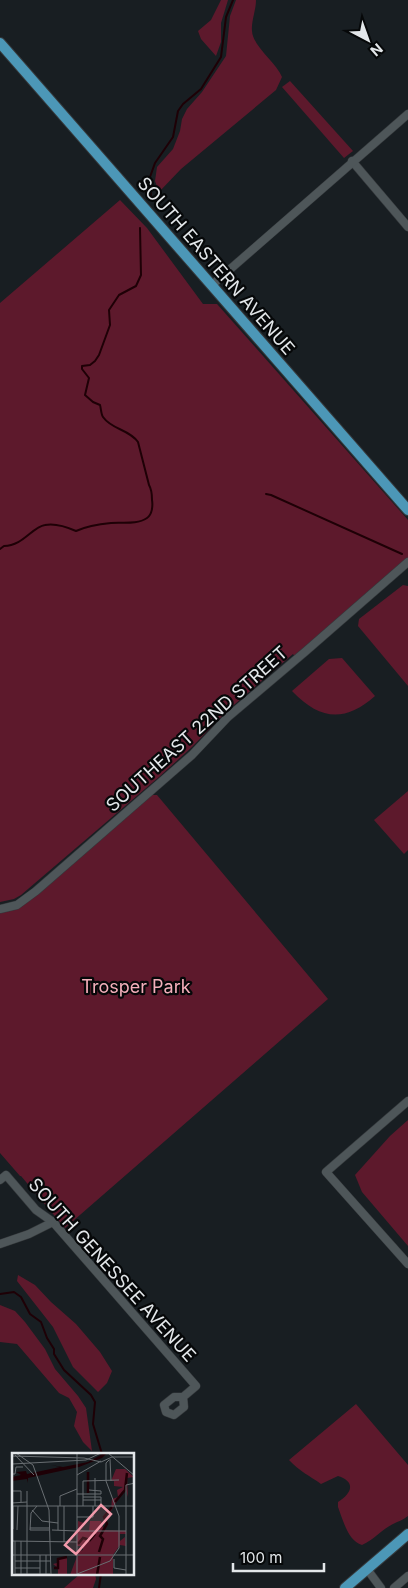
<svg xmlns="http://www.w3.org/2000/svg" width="408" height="1588" font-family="Inter,sans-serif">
<rect width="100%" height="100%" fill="#181e22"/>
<!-- green -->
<g fill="#5d192c">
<polygon points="221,0 228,0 221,23 221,42 216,56 201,39 198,31 211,20"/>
<path d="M236,0H256C256,10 251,22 252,31C253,47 276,62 282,77L276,90L181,169L159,192L155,181L157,167L173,149L180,131L182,119L187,109L202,92L226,56L230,16Z"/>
<polygon points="290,81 353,151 344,158 282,87"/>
<polygon points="120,200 147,228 203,304 217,304 408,520 408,559 295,657 293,654 228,710 192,747 159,777 21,895 14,899 0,902 0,303"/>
<polygon points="403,585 408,586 408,686 358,626 359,619"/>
<path d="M342,658L375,696C344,723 320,720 292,691L329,659Z"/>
<polygon points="408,791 408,850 404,854 374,820"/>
<polygon points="152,795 157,795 328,999 65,1228 21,1176 20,1176 0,1153 0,912 21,907 31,899"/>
<polygon points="408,1120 408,1246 362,1192 355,1175 390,1136"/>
<polygon points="18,1275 35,1285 51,1302 76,1324 100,1352 112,1371 107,1383 98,1392 73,1367 53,1327 17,1281"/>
<polygon points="0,1305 15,1311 25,1322 45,1349 55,1369 78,1396 86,1408 92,1451 83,1442 74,1426 77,1412 69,1398 59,1393 17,1344 0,1342"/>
<path d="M356,1404L408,1465V1516C403,1520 399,1521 393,1524C382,1529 374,1540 362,1545C348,1541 343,1520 338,1507V1502C351,1494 357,1482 338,1476L321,1484C310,1476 299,1471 289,1460Z"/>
<polygon points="80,1574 95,1574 96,1579 93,1588 64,1588"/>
</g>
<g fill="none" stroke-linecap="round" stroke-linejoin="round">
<!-- stream -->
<g stroke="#1e0006" stroke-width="2">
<polyline points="151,199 150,177 155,163 173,137 178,111 183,104 201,89 221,57 226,17 233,0"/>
<polyline points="266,494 271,495 402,554"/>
<path d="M0,549L4,546C23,546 32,527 45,525C55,523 67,527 76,531C87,526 100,524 111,523C122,522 137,525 147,518C152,515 153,506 152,500C152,494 152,490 149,485L138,442C129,429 112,430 103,417C101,414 101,408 100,405L93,402L85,395L89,378L82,369V366L90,365L95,361L99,355L110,325L109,310L119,295L136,286L141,275L140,228"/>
<polyline points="0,1294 14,1292 21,1297 30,1314 41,1322 47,1338 54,1349 54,1354 64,1370 91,1395 95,1402 93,1424 102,1454"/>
<polyline points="99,1588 101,1574"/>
</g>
<defs>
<g id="minor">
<polyline points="352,161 408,227"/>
<polyline points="212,285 408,114"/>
<polyline points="0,909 17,905 36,891 192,755 228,717 306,651 408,562"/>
<polyline points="408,1101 326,1172 408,1264"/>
<polyline points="0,1180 6,1175 36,1210 53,1222 196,1386 183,1397 174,1397 164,1405 166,1412 174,1415 184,1407 183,1397"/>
<polyline points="0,1244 29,1234 53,1222"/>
<polyline points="367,1569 381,1588"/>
<polyline points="394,1588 408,1576"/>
</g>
<g id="major">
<polyline points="0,43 408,510"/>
<polyline points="345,1588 408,1534"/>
</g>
</defs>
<!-- minor casing -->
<use href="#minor" stroke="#35393c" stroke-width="9"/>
<!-- major casing -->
<use href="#major" stroke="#35393c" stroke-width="12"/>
<!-- minor -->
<use href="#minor" stroke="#4e5659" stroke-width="8"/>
<!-- major -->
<use href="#major" stroke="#4c97b7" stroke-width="10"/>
</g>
<g text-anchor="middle" stroke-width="4.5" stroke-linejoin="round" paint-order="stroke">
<!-- street labels -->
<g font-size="18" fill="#e3e7ea" stroke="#060809">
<text transform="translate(216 266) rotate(49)" y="6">SOUTH EASTERN AVENUE</text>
<text transform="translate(197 729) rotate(-42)" y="6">SOUTHEAST 22ND STREET</text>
<text transform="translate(112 1270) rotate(48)" y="6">SOUTH GENESSEE AVENUE</text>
</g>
<!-- park labels -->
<g font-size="18" fill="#f4afbb" stroke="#060809">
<text x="136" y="993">Trosper Park</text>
</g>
</g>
<!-- overview -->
<g transform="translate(12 1453)">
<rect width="122" height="122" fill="#181e22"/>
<path d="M104,16H113L122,24L115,25L116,44L114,37L110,39L99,58L94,61L99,56L100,46L106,44L105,37L111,34L102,33V28H99ZM66,68L72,70L68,77L77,78L78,68H89L92,77L114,78V81H108V88L113,84L114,93L108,92L101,102V122H58L67,98L71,97V93H65ZM49,104H55V122H46V116L41,115L45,114L41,111L45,110Z" fill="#5d192c"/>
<path d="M92,0H95L90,5L67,14L16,25V30L15,26L0,28V24L9,22L4,19L14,18L15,21L48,14L39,12L51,14L76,9Z" fill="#1e0006"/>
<path fill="none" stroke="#1e0006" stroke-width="2.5" d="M76,40V19M103,49L113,37L115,20M66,91L71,85L78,87L83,81M87,99L91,86L88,83L95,71L92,64L100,54M42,115H46V106L55,104M85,122L88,104"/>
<path fill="none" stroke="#696e72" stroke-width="1" d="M4,0L21,12L37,57L39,122M96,0L123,23M3,2L22,22M0,3L72,5L89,9L100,4H123M98,6L99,28M0,11L74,7L89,0M0,21H3L4,14H11M65,22L89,8M0,38H9V49M65,41H89V38L77,37M71,44H89V53M71,47H89M0,50L15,49M0,53H123M48,53V43L65,36M52,53V89M71,53V28L107,27M83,53V25M20,57L30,68L46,70M65,64H81V53M18,75H37M1,76V53M5,77L6,53M18,77L19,60L25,53M18,77H37M40,77L65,78M46,77V53M65,78H114M0,88L65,89M3,88V122M0,102H123M34,102V121M102,106V115L114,117M3,108H38M3,115H28M3,121H38M28,121V102M65,121L98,108L107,95V63L94,28V10L97,7M9,122V88M15,122V38M65,122V0M119,122H114V32L123,30"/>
<path fill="#f39aab" fill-opacity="0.15" stroke="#f39aab" stroke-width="2.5" d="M89,52L99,61L64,101L53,92Z"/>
<rect width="122" height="122" fill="none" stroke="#e3e7ea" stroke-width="2.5"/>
</g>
<!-- north arrow -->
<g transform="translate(368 40) rotate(139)" stroke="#060809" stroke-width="4" paint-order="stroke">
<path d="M0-4L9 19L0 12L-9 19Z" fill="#e3e7ea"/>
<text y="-8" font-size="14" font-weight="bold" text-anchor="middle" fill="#e3e7ea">N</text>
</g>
<!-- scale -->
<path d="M233 1563v8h91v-8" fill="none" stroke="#e3e7ea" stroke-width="2.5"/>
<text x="240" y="1563" font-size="15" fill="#e3e7ea" stroke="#060809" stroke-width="4" paint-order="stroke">100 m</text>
</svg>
